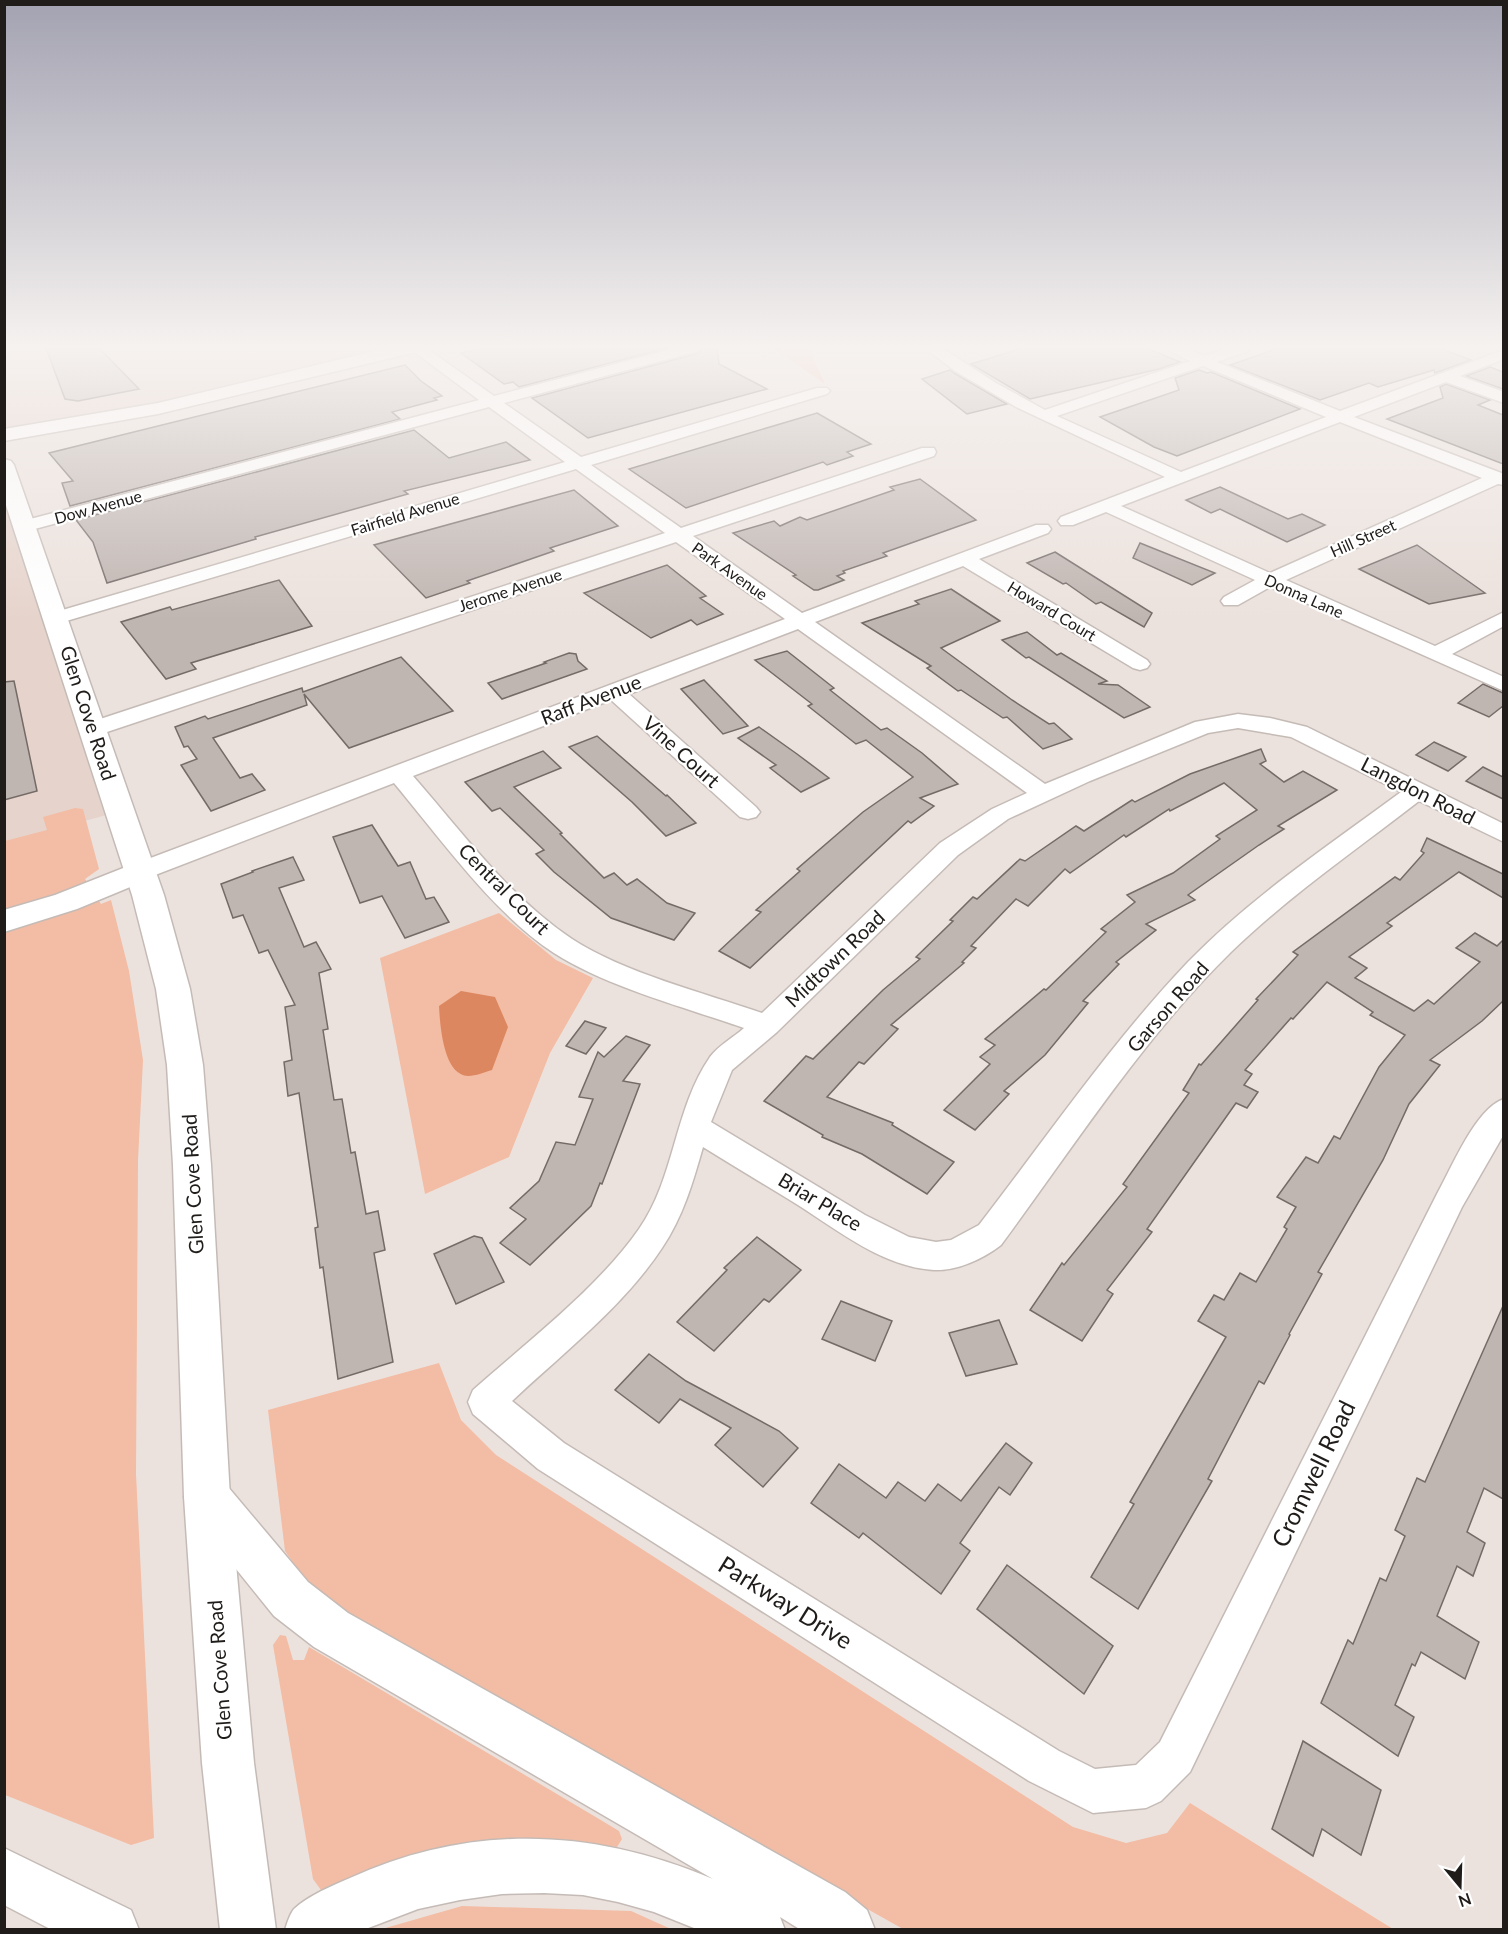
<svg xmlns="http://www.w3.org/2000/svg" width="1508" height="1934" font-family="Lato,sans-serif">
<rect width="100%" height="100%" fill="#ece2dd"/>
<!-- built -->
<g fill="#e6d4cc">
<polygon points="4,348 409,348 188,403 5,436"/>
<polygon points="4,463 121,811 5,843 4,843"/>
</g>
<!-- green -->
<g fill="#f3bca4">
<polygon points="773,348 809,348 825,384"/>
<polygon points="75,808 83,809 99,869 85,879 88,883 80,889 5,911 5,841 47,830 43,817"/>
<polygon points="111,900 129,971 143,1060 138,1160 136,1474 154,1838 131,1845 5,1795 4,930 99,901 101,904"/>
<polygon points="499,913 556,960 593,978 550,1053 509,1157 425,1194 380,958"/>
<polygon points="439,1363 461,1420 496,1455 1073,1827 1126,1843 1167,1833 1190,1803 1393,1929 903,1929 321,1602 285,1551 268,1410"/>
<polygon points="280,1635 286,1636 293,1660 304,1660 309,1647 594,1816 619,1831 622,1839 617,1847 515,1838 424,1852 321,1890 313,1879 273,1645"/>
<polygon points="462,1906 631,1911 671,1929 382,1929"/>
</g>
<!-- water -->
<path fill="#dc875f" d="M461,991L495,997L508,1027L492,1070C485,1072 476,1076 468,1076C443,1075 440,1024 439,1006Z"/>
<!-- building -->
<g fill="#bfb5b1" stroke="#746b67" stroke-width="1.5">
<polygon points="46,348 99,348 139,389 78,401 65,399"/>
<polygon points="483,348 667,348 519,387 513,382 504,384 461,353"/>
<polygon points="702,348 717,348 719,364 767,389 588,438 532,398 699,353"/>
<polygon points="1023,348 1146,348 1180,362 1159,369 1030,399 971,364"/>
<polygon points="1279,348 1439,348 1471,360 1435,373 1434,370 1378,387 1369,383 1320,400 1230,365"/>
<polygon points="405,365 421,381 442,396 434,398 437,400 392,412 400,419 70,506 62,483 73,481 49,453"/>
<polygon points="1490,367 1503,372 1503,389 1466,376"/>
<polygon points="950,370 954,373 1007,404 967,414 922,379"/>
<polygon points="1199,370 1207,373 1211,372 1300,409 1177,456 1154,447 1100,417 1179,390 1175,378"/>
<polygon points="1446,384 1490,400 1478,405 1503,415 1503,464 1387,419 1443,398 1440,387"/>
<polygon points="817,413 871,444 847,452 853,456 827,465 823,462 686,508 629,469"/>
<polygon points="414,430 449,458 506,442 530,460 404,491 408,494 255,537 256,539 107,583 93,542 76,520"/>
<polygon points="920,479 976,520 883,553 887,556 843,571 845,573 837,576 844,580 818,590 814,590 793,576 796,575 733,533 774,521 780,526 800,517 807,520 894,490 890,487"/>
<polygon points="1220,487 1288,519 1302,514 1325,525 1287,542 1220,509 1211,513 1186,500"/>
<polygon points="574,490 618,526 550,548 554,551 467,581 470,583 426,598 374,545"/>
<polygon points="1140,543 1215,573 1192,585 1133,558"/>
<polygon points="1417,545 1485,593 1429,604 1359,569"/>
<polygon points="1055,552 1152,613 1144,627 1101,602 1096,604 1066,583 1063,584 1027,563"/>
<polygon points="667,565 706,596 700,598 723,614 697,625 691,620 651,638 584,593"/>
<polygon points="279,580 312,626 191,663 196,669 166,679 121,622 170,607 172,610"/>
<polygon points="951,589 1000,621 941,648 1012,700 1049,724 1054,723 1072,739 1043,749 1007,717 1003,718 961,690 958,691 927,668 931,666 862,623 919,604 915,601"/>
<polygon points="1027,632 1057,655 1061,653 1107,681 1098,684 1118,685 1150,707 1124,718 1029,657 1026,658 1002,640"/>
<polygon points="787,651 834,688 830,690 881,730 887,728 922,753 958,784 920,798 934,806 911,823 908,821 750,968 719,951 761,912 756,910 800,871 797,869 863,812 913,777 866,740 856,744 808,706 812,704 755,660"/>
<polygon points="569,653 576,654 578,661 587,669 502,699 488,683 546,663 544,662"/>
<polygon points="401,657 453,711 349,748 304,694 307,705 213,738 240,778 252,774 265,790 211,811 181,765 197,759 188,746 184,747 175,727 205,716 208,719 302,688 303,692"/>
<polygon points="704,680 748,726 723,734 681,689"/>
<polygon points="14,681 37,791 4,800 4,682"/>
<polygon points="1483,684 1503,693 1503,706 1489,717 1458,703"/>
<polygon points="759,727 797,754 829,778 801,792 770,768 776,765 738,738"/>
<polygon points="597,736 666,796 667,795 696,823 666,836 632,802 569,747"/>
<polygon points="1434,742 1466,757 1448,771 1416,755"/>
<polygon points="1261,749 1266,761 1260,764 1284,782 1303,771 1337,790 1278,826 1284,829 1259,845 1188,895 1195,900 1146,924 1156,930 1116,962 1119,964 1083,1001 1088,1003 1045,1055 1004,1091 1009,1094 975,1130 944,1110 990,1064 980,1057 995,1045 985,1039 1044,989 1046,990 1106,932 1101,929 1135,902 1127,895 1173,873 1220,839 1216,836 1257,810 1224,783 1170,811 1169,809 1126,837 1124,835 1070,873 1065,869 1028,906 1016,899 971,946 976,948 962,962 964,963 891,1025 898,1029 864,1064 859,1062 827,1097 893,1123 892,1125 954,1162 927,1194 862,1154 822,1137 823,1135 764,1101 806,1056 813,1059 883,990 920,959 916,957 953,921 950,920 973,897 977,899 1020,859 1025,861 1076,826 1084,831 1132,800 1135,802 1190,774"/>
<polygon points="543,751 561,768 514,787 562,833 560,834 604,878 614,873 627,885 637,879 667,903 695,913 674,940 611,918 554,872 536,854 544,850 500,808 492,811 465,782"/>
<polygon points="1483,767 1503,777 1503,799 1466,781"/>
<polygon points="372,825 398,866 410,862 426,899 434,897 449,922 405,938 382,896 360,903 333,837"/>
<polygon points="1427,838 1503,874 1503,898 1459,872 1387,923 1392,926 1349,957 1367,968 1355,978 1414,1011 1428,1000 1434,1004 1480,962 1456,948 1475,933 1497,946 1503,940 1503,1001 1482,1021 1430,1060 1440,1065 1409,1104 1383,1160 1318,1272 1322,1274 1289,1334 1290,1335 1264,1384 1259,1381 1208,1479 1212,1481 1138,1609 1091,1577 1134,1504 1130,1502 1226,1337 1198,1321 1214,1295 1224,1300 1240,1273 1256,1282 1287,1229 1284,1227 1296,1207 1277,1197 1306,1157 1318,1163 1334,1136 1340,1139 1379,1067 1405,1035 1370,1015 1373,1012 1327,982 1293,1019 1291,1018 1245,1070 1252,1074 1244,1085 1258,1092 1247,1108 1236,1103 1147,1229 1152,1232 1107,1290 1113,1294 1082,1341 1030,1310 1062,1263 1064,1265 1127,1187 1123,1184 1189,1093 1183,1090 1199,1064 1201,1065 1258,1000 1256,999 1298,955 1293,952 1395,877 1400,880 1424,853 1421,851"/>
<polygon points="293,857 304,880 279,888 304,947 316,942 331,969 319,973 328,1029 323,1030 334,1100 342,1099 351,1153 355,1152 366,1214 378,1211 385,1250 374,1253 393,1362 338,1379 323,1267 320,1268 315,1228 318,1227 299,1093 288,1096 284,1062 292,1060 285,1007 295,1005 268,950 259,953 243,915 233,918 221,884 253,872 252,871"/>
<polygon points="585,1021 606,1028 586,1054 566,1046"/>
<polygon points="626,1036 650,1045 623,1081 640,1084 602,1184 600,1183 591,1206 530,1265 500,1243 526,1219 510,1208 539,1181 556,1142 575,1145 593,1099 579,1097 598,1052 604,1057"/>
<polygon points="474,1236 482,1238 504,1282 456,1304 434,1254"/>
<polygon points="757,1237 801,1270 769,1302 764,1299 714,1351 677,1322 727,1270 724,1268"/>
<polygon points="841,1301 892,1321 875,1361 822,1339"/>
<polygon points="1503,1306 1503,1499 1484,1488 1467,1532 1485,1543 1473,1576 1457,1566 1437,1616 1479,1642 1465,1679 1421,1652 1415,1666 1412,1664 1395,1705 1414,1717 1398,1756 1321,1703 1348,1640 1353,1644 1380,1578 1386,1581 1405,1536 1395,1530 1417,1478 1425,1482"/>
<polygon points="999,1320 1017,1364 966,1376 949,1333"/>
<polygon points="649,1354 686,1381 779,1431 798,1448 763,1487 715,1445 731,1428 680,1399 659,1423 615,1390"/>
<polygon points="1006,1443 1032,1463 1010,1495 999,1487 960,1543 970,1551 941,1594 863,1533 859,1538 811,1503 839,1464 886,1498 898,1482 925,1501 938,1484 961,1501"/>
<polygon points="1007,1565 1113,1646 1084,1694 977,1609"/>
<polygon points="1303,1741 1381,1790 1361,1855 1322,1829 1313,1856 1272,1829"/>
</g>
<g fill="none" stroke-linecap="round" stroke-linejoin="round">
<defs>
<g id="minor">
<path d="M409,348H426L494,396L676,348H700L698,351L504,403L581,457L817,388H827L830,391L827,394L591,465L681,528L922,448H934L936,452L934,456L693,536L802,613L1036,525H1048L1051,529L1048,533L979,559L1147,660L1150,664L1147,668L1140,670L1133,668L963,566L815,622L1045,784L1195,722L1238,714L1270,718L1307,727L1504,824V842L1419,801C1356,850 1289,896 1231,952C1143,1038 1075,1145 1001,1245C983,1259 957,1271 934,1270C883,1267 839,1231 798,1205C767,1186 735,1167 703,1147C693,1182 683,1217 662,1248C623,1307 563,1353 512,1401L564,1443L1059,1751L1095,1769L1136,1765L1160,1742L1438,1192C1452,1167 1476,1108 1504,1099V1134L1462,1207L1190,1772L1161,1801L1146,1808L1093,1813L1029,1781L538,1469L473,1414L468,1402L473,1390C527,1342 598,1288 639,1229C675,1178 674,1109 710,1057C718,1046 734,1037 744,1028C684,1007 607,987 554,953C494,914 440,838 394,783L150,877L141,879L132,877L128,871L132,865L785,619L676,542L101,734L93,736L85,734L82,729L85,724L665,533L576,469L63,622H49L46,618L49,614L565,462L489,407L31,530H19L16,526L19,522L479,400ZM798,629L1027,793L992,809L940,843L762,1013C704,993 622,972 572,939C509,897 462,832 413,776L611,700L740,817L748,819L756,817L760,812L756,807L629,694ZM1238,728L1291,737L1401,792C1328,846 1251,897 1188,962C1111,1043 1047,1137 979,1225L951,1240L936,1242L909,1237L865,1215L711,1122L732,1070L777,1032L958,855L1008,819L1090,781L1208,733Z"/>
<path d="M925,348H942L996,383L1045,410L1190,361L1164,348H1184L1204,356L1228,348H1250L1248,351L1217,362L1340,411L1504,350V359L1460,376L1504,392V403L1446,382L1354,417L1504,474V485L1498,484L1286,580L1435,646L1504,612V626L1452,654L1504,677V691L1270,587L1238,605H1224L1221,601L1224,597L1255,580L1106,512L1073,525H1061L1058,521L1061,517L1165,477L1016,407L955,371ZM1203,366L1326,417L1181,472L1057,416ZM1340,422L1482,478L1270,573L1121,506Z"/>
</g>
<g id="major">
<polygon points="387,348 419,348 416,352 158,414 4,441 4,429 158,403"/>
<polygon points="4,459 11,461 14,465 164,895 190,989 203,1065 211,1165 230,1497 254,1763 276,1930 220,1930 202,1763 184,1497 173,1165 167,1065 156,989 132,895 4,499"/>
</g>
<g id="highway">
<polygon points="141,861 152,864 156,871 152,878 77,909 4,932 4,910 55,895"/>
<path d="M207,1474L223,1481L308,1582L348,1613L845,1892L867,1910L875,1930H801L780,1917L785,1930H699L654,1912L618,1902L583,1895L544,1893L502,1894L460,1900L418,1909L363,1930H285C287,1923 290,1914 294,1909C309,1895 332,1886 350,1878C471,1823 593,1828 713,1879L314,1647L274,1616L191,1513L184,1497L191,1481Z"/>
<polygon points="4,1848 131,1910 139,1930 52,1930 4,1905"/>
</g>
</defs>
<!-- minor casing -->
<use href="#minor" stroke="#c5bbb6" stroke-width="3"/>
<!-- major casing -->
<use href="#major" stroke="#c5bbb6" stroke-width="3"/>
<!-- highway casing -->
<use href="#highway" stroke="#c5bbb6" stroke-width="3"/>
<!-- minor -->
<use href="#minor" fill="#fff" fill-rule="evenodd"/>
<!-- major -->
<use href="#major" fill="#fff" fill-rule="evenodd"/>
<!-- highway -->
<use href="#highway" fill="#fff" fill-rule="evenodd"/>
</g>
<!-- sky -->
<linearGradient id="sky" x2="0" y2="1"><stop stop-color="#a3a2b1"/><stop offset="0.56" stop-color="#f6f2f0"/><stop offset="1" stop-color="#f6f2f0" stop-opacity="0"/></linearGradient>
<rect width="1508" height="619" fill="url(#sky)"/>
<g text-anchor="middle" stroke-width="4.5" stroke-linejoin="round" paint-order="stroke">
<!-- far-street labels -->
<g font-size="16" fill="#1f1c1a" stroke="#fff">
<text transform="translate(98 507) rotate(-15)" y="6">Dow Avenue</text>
<text transform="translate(405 514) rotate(-17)" y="6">Fairfield Avenue</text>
<text transform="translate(1363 538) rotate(-24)" y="6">Hill Street</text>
<text transform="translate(730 571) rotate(35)" y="6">Park Avenue</text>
<text transform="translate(510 590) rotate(-18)" y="6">Jerome Avenue</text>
<text transform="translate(1304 596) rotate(24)" y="6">Donna Lane</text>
<text transform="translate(1052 611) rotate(31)" y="6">Howard Court</text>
</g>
<!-- street labels -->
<g font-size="20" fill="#1f1c1a" stroke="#fff">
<text transform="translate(591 700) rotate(-21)" y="7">Raff Avenue</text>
<text transform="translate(88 713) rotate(72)" y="7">Glen Cove Road</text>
<text transform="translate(681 752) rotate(42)" y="7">Vine Court</text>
<text transform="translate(1418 791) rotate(27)" y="7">Langdon Road</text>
<text transform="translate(504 889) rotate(45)" y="7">Central Court</text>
<text transform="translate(835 959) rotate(-44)" y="7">Midtown Road</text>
<text transform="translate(1168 1007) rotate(-49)" y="7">Garson Road</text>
<text transform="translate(193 1184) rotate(-93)" y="7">Glen Cove Road</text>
<text transform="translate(820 1202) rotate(31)" y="7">Briar Place</text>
<text transform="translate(220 1670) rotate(-94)" y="7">Glen Cove Road</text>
</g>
<!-- near-street labels -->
<g font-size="24" fill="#1f1c1a" stroke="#fff">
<text transform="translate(1314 1474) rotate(-64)" y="8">Cromwell Road</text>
<text transform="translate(785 1603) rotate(32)" y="8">Parkway Drive</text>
</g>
</g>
<!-- border -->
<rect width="1508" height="1934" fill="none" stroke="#1f1c1a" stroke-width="12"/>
<!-- north arrow -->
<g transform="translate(1460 1886) rotate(161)" stroke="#ffffff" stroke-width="4.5" paint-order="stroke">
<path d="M0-4.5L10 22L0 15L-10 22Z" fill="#1f1c1a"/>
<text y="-9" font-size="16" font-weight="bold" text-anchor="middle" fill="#1f1c1a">N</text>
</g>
</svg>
